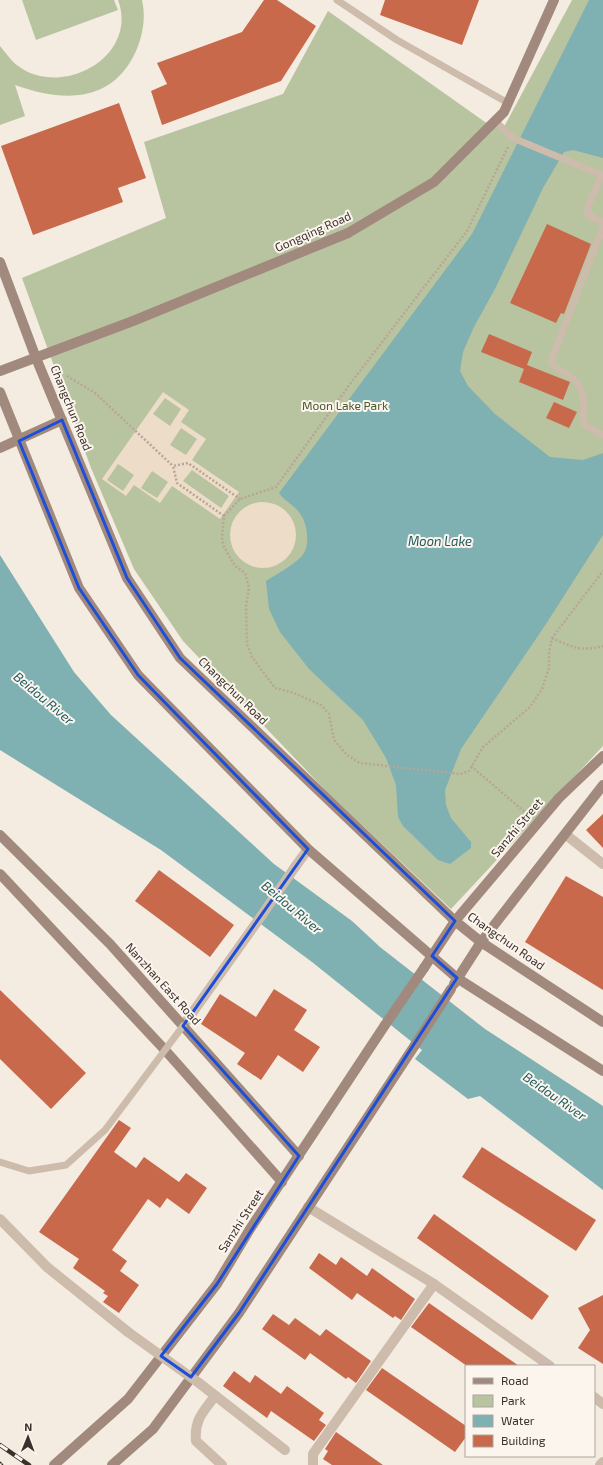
<svg xmlns="http://www.w3.org/2000/svg" width="603" height="1465" font-family="'Exo 2',sans-serif">
<rect width="100%" height="100%" fill="#f4ebe1"/>
<!-- green -->
<g fill="#b8c4a0">
<polygon points="22,0 114,0 118,10 36,40"/>
<path d="M118,0H142C146,17 143,35 136,51C112,104 62,102 15,85L25,116L0,125V46C6,53 11,61 18,66C63,99 139,56 118,0Z"/>
<polygon points="572,0 603,0 603,746 451,909 328,793 183,641 134,569 91,468 22,278 166,218 144,142 283,94 328,11 485,122 504,127"/>
</g>
<!-- plaza -->
<g fill="#ecdcc8" fill-rule="evenodd">
<path d="M163,392L189,410L181,422L206,439L192,460L239,492L220,519L172,486L160,503L134,485L126,496L102,479ZM165,398L181,409L170,426L153,414ZM181,428L197,439L186,455L170,445ZM118,464L134,475L123,491L107,480ZM192,470L229,496L221,508L183,481ZM152,471L168,482L157,498L141,488Z"/>
<circle cx="263" cy="535" r="33"/>
</g>
<!-- water -->
<g fill="#7fb0b2">
<path d="M589,0H603V158L573,150L564,152L543,188L496,287L474,327L463,352L460,371L468,386L495,414L550,457L583,460L603,453V535L544,627L461,749L445,790L446,805L451,818L471,842V848L450,864L438,860L403,826L398,817L396,785L386,758L363,720L309,669L280,632L269,609L266,581C277,574 290,567 300,558C311,548 308,526 301,515C295,505 285,502 279,493L472,234Z"/>
<polygon points="0,555 74,672 111,715 274,864 352,921 380,947 485,1029 603,1106 603,1190 480,1096 468,1099 415,1059 422,1050 312,962 161,850 0,750"/>
</g>
<!-- building -->
<g fill="#c8694b">
<polygon points="264,0 277,0 316,26 281,81 162,125 151,91 167,84 157,63 242,32"/>
<polygon points="385,0 479,0 462,45 380,15"/>
<polygon points="119,103 146,178 118,188 123,202 33,235 1,146"/>
<polygon points="547,224 591,244 564,314 561,313 556,323 510,303"/>
<polygon points="489,334 532,352 527,365 570,382 563,400 519,382 524,369 481,352"/>
<polygon points="554,402 577,412 569,428 546,418"/>
<polygon points="603,814 603,848 586,830"/>
<polygon points="159,870 234,925 210,957 135,901"/>
<polygon points="566,876 603,897 603,990 525,942"/>
<polygon points="274,989 307,1010 294,1030 320,1047 303,1072 278,1055 261,1080 237,1064 245,1053 201,1024 220,994 256,1017"/>
<polygon points="0,990 86,1073 51,1109 0,1059"/>
<polygon points="119,1120 131,1128 114,1152 136,1168 144,1157 179,1182 186,1173 207,1188 189,1214 167,1198 160,1208 148,1199 112,1250 127,1261 120,1271 139,1285 119,1313 103,1302 108,1296 103,1293 105,1291 73,1268 79,1259 39,1232"/>
<polygon points="482,1147 596,1220 576,1251 462,1177"/>
<polygon points="434,1214 549,1296 532,1320 417,1238"/>
<polygon points="319,1253 336,1265 341,1257 367,1276 372,1268 415,1299 401,1320 395,1316 393,1318 357,1293 352,1300 309,1268"/>
<polygon points="603,1295 603,1364 578,1348 590,1330 578,1308"/>
<polygon points="429,1303 519,1366 467,1366 411,1327"/>
<polygon points="273,1314 289,1325 295,1318 320,1336 326,1329 371,1361 356,1383 348,1377 346,1379 310,1353 305,1360 262,1329"/>
<polygon points="382,1368 466,1426 466,1437 455,1452 366,1390"/>
<polygon points="234,1371 250,1383 255,1375 281,1394 287,1386 324,1413 319,1420 326,1425 314,1441 271,1411 267,1418 223,1386"/>
<polygon points="336,1432 383,1465 332,1465 323,1459 328,1451 325,1449"/>
</g>
<g fill="none" stroke-linecap="round" stroke-linejoin="round">
<!-- path -->
<g stroke="#b9a596" stroke-width="2.5" stroke-dasharray="2 2" stroke-linecap="butt">
<polyline points="508,147 467,231 350,384 276,487 240,499 224,516 222,538 224,547 235,566 245,573 249,588 246,606 247,644 252,657 275,688 294,693 321,705 329,714 334,740 347,755 360,763 460,774 469,771 483,747 530,707 542,689 549,668 549,653 552,638 603,571"/>
<polyline points="67,376 95,393 173,466"/>
<polyline points="224,516 177,483 173,466 188,463 240,499"/>
<path d="M552,638C572,647 581,652 603,646"/>
<polyline points="471,766 526,813"/>
</g>
<!-- lane -->
<g stroke="#cdbbac" stroke-width="7">
<polyline points="337,0 397,40 508,103"/>
<polyline points="495,121 513,138 602,175 588,206 588,215 602,222 603,227"/>
<path d="M603,227L551,361C557,371 561,370 570,376C587,388 583,407 584,425L603,435"/>
</g>
<!-- street -->
<g stroke="#cdbbac" stroke-width="10">
<polyline points="565,834 603,864"/>
<polyline points="295,867 308,849"/>
<polyline points="183,1026 262,915"/>
<polyline points="308,1207 434,1284 550,1366"/>
<polyline points="0,1219 47,1267 128,1332"/>
<polyline points="199,1383 285,1450"/>
<path d="M215,1396C203,1412 194,1420 196,1441L222,1465"/>
<polyline points="594,1397 603,1404"/>
<polyline points="313,1465 313,1454 434,1284"/>
<polyline points="600,1465 603,1462"/>
</g>
<!-- secondary -->
<g stroke="#a18a7d" stroke-width="10">
<polyline points="0,262 36,358 127,578 180,658 455,921 481,942 603,1022"/>
<polyline points="0,371 133,321 348,233 434,182 504,112 554,0"/>
<polyline points="0,392 79,588 138,675 308,849 457,978 603,1071"/>
<polyline points="0,448 62,420"/>
<polyline points="0,835 110,944 299,1156"/>
<polyline points="0,874 165,1050 282,1182"/>
<polyline points="424,968 455,921 559,798 603,756"/>
<polyline points="454,984 481,942 603,785"/>
<polyline points="54,1465 128,1399 217,1284 250,1229 385,1025"/>
<polyline points="112,1465 153,1429 239,1313 415,1045"/>
</g>
<defs>
<g id="rail">
<polyline points="0,1445 29,1465"/>
<polyline points="0,1464 1,1465"/>
</g>
</defs>
<!-- rail casing -->
<use href="#rail" stroke="#3b302b" stroke-width="4.5"/>
<!-- rail -->
<use href="#rail" stroke="#fbf5ee" stroke-width="3" stroke-dasharray="9" stroke-linecap="butt"/>
<!-- lane-bridge -->
<polyline stroke="#cdbbac" stroke-width="7" points="0,1162 29,1171 66,1165 105,1130 183,1026"/>
<!-- street-bridge -->
<g stroke="#cdbbac" stroke-width="10">
<polyline points="262,915 295,867"/>
<polyline points="128,1332 199,1383"/>
</g>
<!-- secondary-bridge -->
<g stroke="#a18a7d" stroke-width="10">
<polyline points="385,1025 424,968"/>
<polyline points="415,1045 451,989"/>
</g>
</g>
<!-- marked area -->
<path fill="none" stroke="#1d4ed8" stroke-width="3" stroke-linejoin="round" d="M62,420L127,578L180,658L455,921L432,956L457,978L239,1313L191,1377L161,1356L217,1284L299,1156L183,1026L308,849L138,675L79,588L19,441Z"/>
<g text-anchor="middle" stroke-width="4" stroke-linejoin="round" paint-order="stroke">
<!-- street labels -->
<g font-size="12" fill="#3b302b" stroke="#fbf5ee">
<text transform="translate(313 232) rotate(-24)" y="4">Gongqing Road</text>
<text transform="translate(71 408) rotate(68)" y="4">Changchun Road</text>
<text transform="translate(233 691) rotate(44)" y="4">Changchun Road</text>
<text transform="translate(517 828) rotate(-50)" y="4">Sanzhi Street</text>
<text transform="translate(506 941) rotate(35)" y="4">Changchun Road</text>
<text transform="translate(163 984) rotate(48)" y="4">Nanzhan East Road</text>
<text transform="translate(241 1221) rotate(-57)" y="4">Sanzhi Street</text>
</g>
<!-- park labels -->
<g font-size="12" fill="#4a5a2e" stroke="#fbf5ee">
<text x="345" y="410">Moon Lake Park</text>
</g>
<!-- water labels -->
<g font-size="13" font-style="italic" fill="#1f5a5e" stroke="#fbf5ee">
<text x="440" y="546">Moon Lake</text>
<text transform="translate(44 698) rotate(40)" y="5">Beidou River</text>
<text transform="translate(292 907) rotate(40)" y="5">Beidou River</text>
<text transform="translate(555 1096) rotate(35)" y="5">Beidou River</text>
</g>
</g>
<!-- legend -->
<rect x="465" y="1365" width="130" height="92" fill="#fbf5ee" stroke="#aea6a0"/>
<rect x="473" y="1378" width="20" height="6" fill="#a18a7d" stroke="#aea6a0"/>
<text x="501" y="1385" font-size="12" fill="#3b302b">Road</text>
<rect x="473" y="1395" width="20" height="12" fill="#b8c4a0" stroke="#aea6a0"/>
<text x="501" y="1405" font-size="12" fill="#3b302b">Park</text>
<rect x="473" y="1415" width="20" height="12" fill="#7fb0b2" stroke="#aea6a0"/>
<text x="501" y="1425" font-size="12" fill="#3b302b">Water</text>
<rect x="473" y="1435" width="20" height="12" fill="#c8694b" stroke="#aea6a0"/>
<text x="501" y="1445" font-size="12" fill="#3b302b">Building</text>
<!-- north arrow -->
<g transform="translate(28 1437) rotate(1)" stroke="#fbf5ee" stroke-width="3" paint-order="stroke">
<path d="M0-3L7 15L0 10L-7 15Z" fill="#3b302b"/>
<text y="-6" font-size="11" font-weight="bold" text-anchor="middle" fill="#3b302b">N</text>
</g>
</svg>
